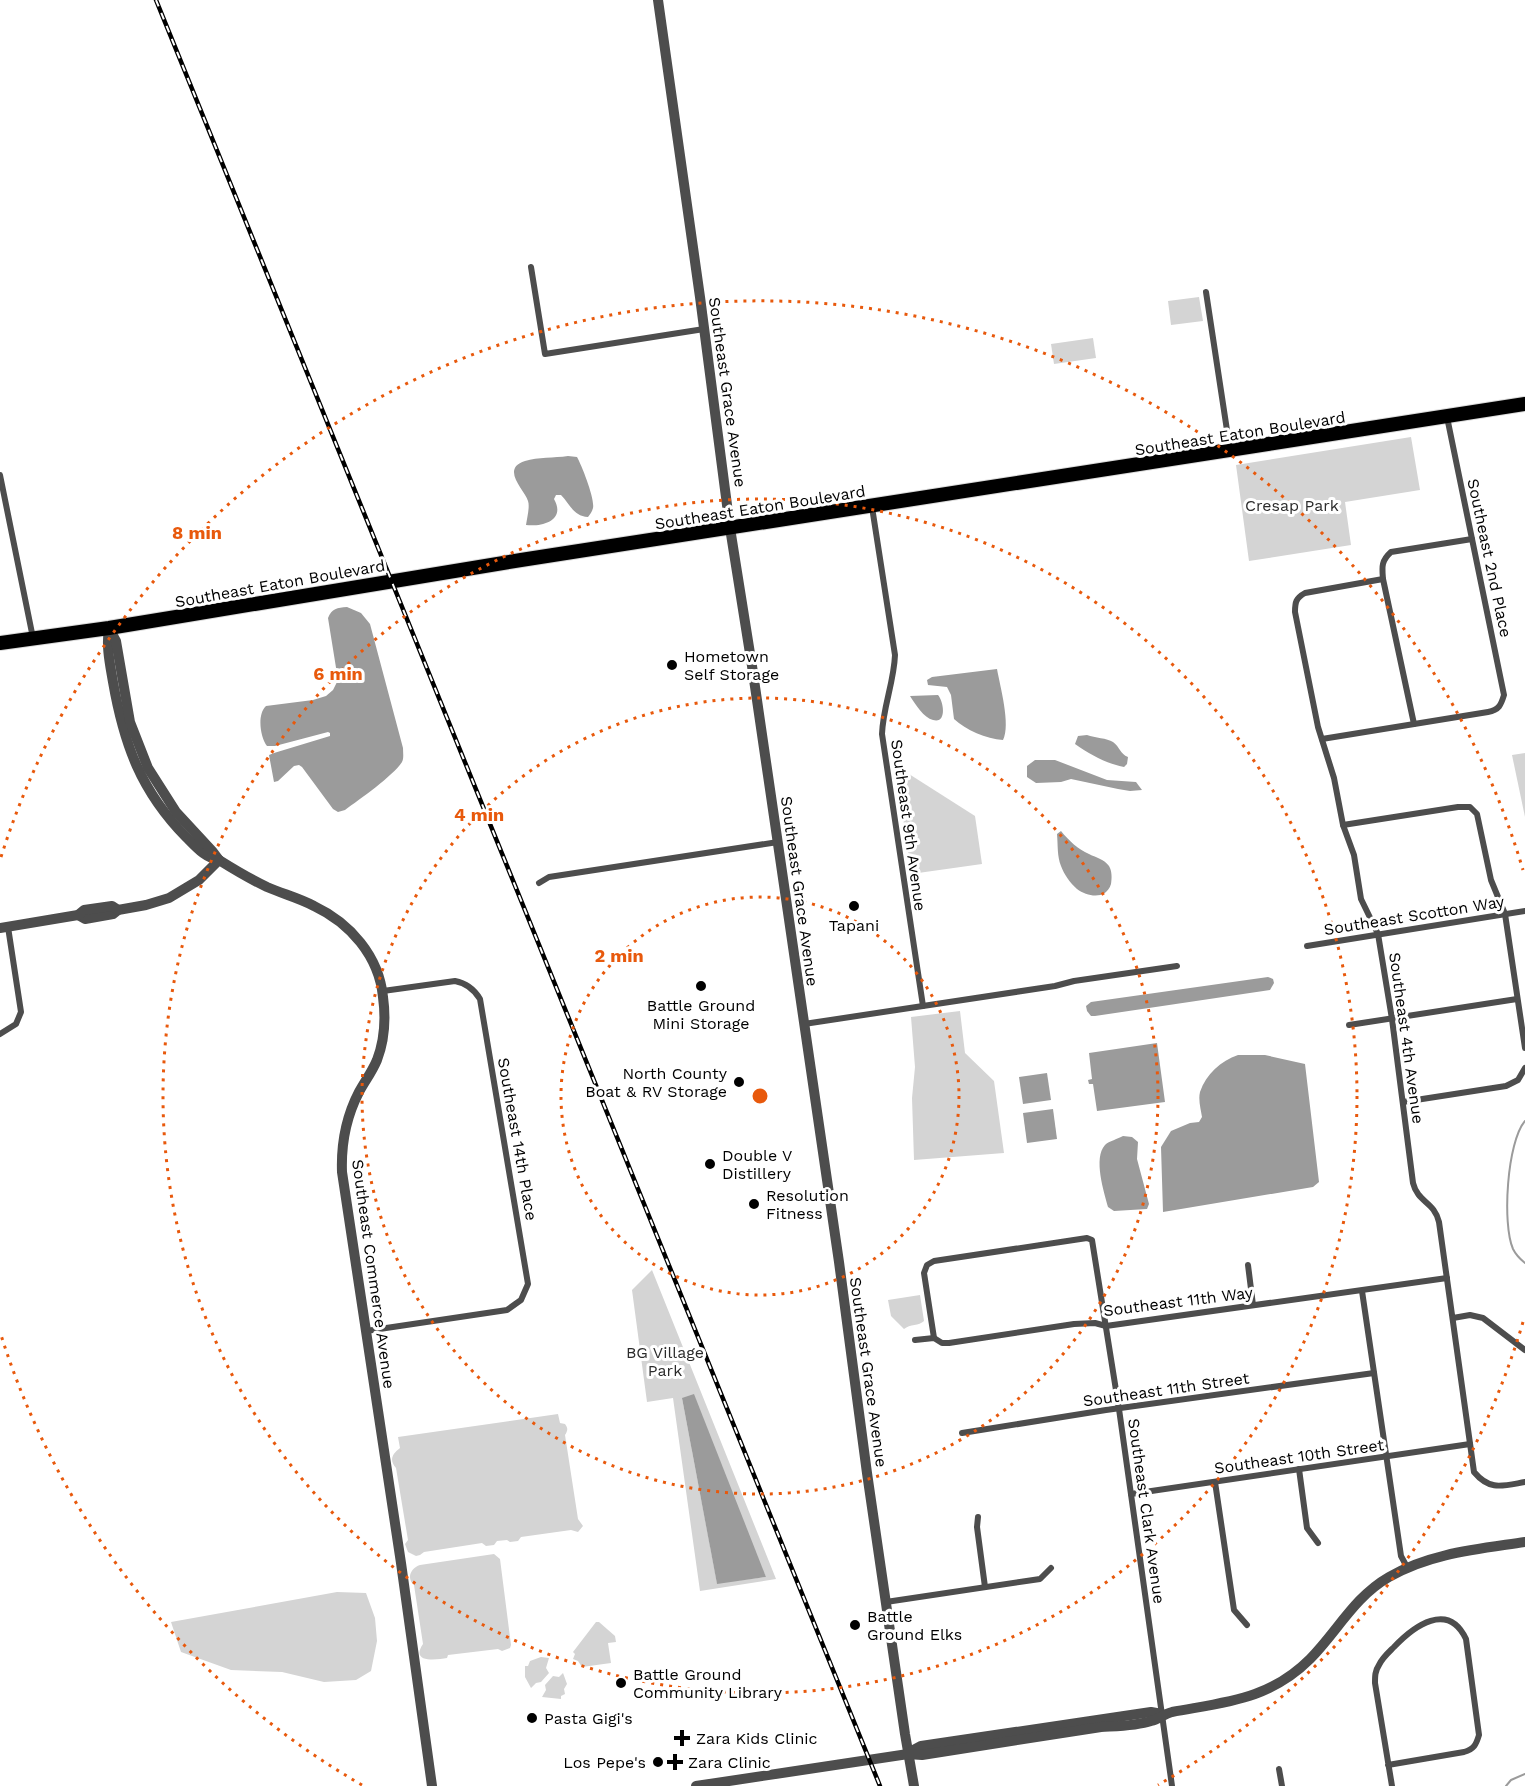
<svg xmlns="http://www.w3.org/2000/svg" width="1525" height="1786" font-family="'Work Sans',sans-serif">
<rect width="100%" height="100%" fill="#fff"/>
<!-- green -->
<g fill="#d4d4d4" fill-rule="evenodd">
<polygon points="1199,297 1203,321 1171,325 1168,301"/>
<polygon points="1093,338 1096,358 1054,364 1051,344"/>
<polygon points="1411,437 1420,490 1345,502 1351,545 1249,561 1236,465"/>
<polygon points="1525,753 1525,817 1512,755"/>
<polygon points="898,767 975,816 982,864 911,874 896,768"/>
<polygon points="960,1011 965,1053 994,1081 1004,1153 914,1160 912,1098 915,1067 911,1017"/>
<path d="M652,1270L776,1579L700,1591L673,1398L647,1402L632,1290ZM682,1398L766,1577L717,1583Z"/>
<path d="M920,1295L924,1321C919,1326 910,1324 904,1329L891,1316L888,1300Z"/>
<path d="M558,1414L560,1423L565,1424C568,1428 568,1430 565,1435L578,1519L583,1526L578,1532L571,1530L521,1537L518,1541L510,1542L507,1540L497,1541L494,1545L486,1546L482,1543L424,1552L420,1555L416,1556L408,1552L405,1544L408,1540L396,1468C389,1460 392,1454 400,1448L398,1437Z"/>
<path d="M494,1554L500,1559L511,1645L510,1648L502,1651L498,1649L448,1655L447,1658C436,1660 410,1663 423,1644L414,1585C406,1578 411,1568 420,1565Z"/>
<polygon points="337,1592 366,1593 375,1618 377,1641 371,1671 356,1680 324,1682 282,1672 231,1670 181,1652 171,1622"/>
<polygon points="596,1622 599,1622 615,1636 616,1642 608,1643 611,1663 582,1667 578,1661 573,1659 575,1654 573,1652"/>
<polygon points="541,1657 549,1658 546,1668 549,1673 541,1682 536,1683 531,1688 525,1677 525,1666 528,1666 530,1661"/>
<polygon points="563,1673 567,1684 564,1689 565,1694 561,1696 561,1699 542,1697 546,1690 545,1685 553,1676 559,1677"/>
</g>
<!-- water -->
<g fill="#9b9b9b">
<path d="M568,456L577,457C582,466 595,499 593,508C592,512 590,514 588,517C573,516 570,504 561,495H556L554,499C566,520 543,527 526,525C527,518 530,507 528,501C525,490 500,469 525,461C538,457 554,458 568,456Z"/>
<path d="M347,607L361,613L370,624L403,748C403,753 404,758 402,762C393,776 360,799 345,810L338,812L333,809L302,767L299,765L294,766L278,781L274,782L269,755L274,753L330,736V733L328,732L275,746H267C260,737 257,714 266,706L313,700L326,696L333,690L338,680L328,618C332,608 337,608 347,607Z"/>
<path d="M997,669C1000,686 1011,725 1003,740C986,739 966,730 954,719L951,695L947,687L928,685L927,680L932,677Z"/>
<path d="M938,695C944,702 947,724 933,720C924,718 915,704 910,696Z"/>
<path d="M1087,735C1095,738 1107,738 1113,742C1120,747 1120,754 1128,757L1127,764L1124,767C1105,763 1091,755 1075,744L1078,736Z"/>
<polygon points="1035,760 1055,760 1107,780 1136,782 1142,790 1130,791 1118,789 1071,779 1061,782 1036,783 1027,777 1027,766"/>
<path d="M1061,831C1069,841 1078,849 1089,854C1097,858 1104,859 1109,866C1112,871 1112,878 1111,884C1106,900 1088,897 1077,889C1070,883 1064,874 1061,866C1057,856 1058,845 1057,834Z"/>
<polygon points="1268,977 1273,979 1274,983 1270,990 1095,1016 1091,1016 1087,1011 1086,1006 1091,1002"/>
<polygon points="1157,1043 1165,1102 1097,1111 1093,1084 1089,1084 1088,1080 1092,1079 1089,1053"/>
<path d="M1238,1055H1265L1305,1064L1319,1182L1313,1187L1163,1212L1161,1147L1171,1131L1190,1123L1199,1122L1202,1117C1201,1110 1198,1100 1200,1092C1206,1074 1221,1061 1238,1055Z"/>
<polygon points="1047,1073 1051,1100 1023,1104 1019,1077"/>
<polygon points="1053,1109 1057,1139 1027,1143 1023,1113"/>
<path d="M1123,1136L1132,1137L1138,1142L1137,1159L1149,1204L1147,1209L1114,1211L1108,1207C1104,1192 1093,1158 1105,1145C1109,1141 1118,1139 1123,1136Z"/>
<polygon points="694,1394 766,1577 717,1584 682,1398"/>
</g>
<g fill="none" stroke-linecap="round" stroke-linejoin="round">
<!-- stream -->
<g stroke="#9b9b9b" stroke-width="2">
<path d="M1525,1121C1507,1142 1502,1224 1513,1249C1516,1255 1520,1259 1525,1263"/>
<polyline points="1506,1786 1511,1780 1525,1774"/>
</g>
<defs>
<polyline id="primary" points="0,643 109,628 521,560 1525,404"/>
</defs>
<!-- primary casing -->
<use href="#primary" stroke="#dbdbdb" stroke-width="16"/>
<!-- minor -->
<g stroke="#4d4d4d" stroke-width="6">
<polyline points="531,267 545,354 704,329"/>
<polyline points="1206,292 1230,450"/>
<polyline points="0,475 33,638"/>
<path d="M872,507L895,655C894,682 883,707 882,734L923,1006"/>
<path d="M1383,579L1305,593C1296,598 1295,602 1295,612L1318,727L1334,778L1343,825L1354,855L1361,899L1378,934L1392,1019L1413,1183C1418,1203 1434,1201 1439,1222L1474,1472C1490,1491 1502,1486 1525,1482"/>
<path d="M1414,724L1383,579C1382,567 1381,561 1391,552L1472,539"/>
<path d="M1322,739L1488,712C1499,710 1501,705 1504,695L1447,417"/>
<polyline points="1343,825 1458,807 1470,807 1477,814 1491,880 1505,914 1525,1048"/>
<polyline points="539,883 549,877 778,842"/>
<polyline points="1307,946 1525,911"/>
<polyline points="804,1024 1055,986 1074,981 1177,966"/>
<polyline points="1349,1025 1517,999"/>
<polyline points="0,1034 16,1024 21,1012 8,927"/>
<polyline points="1403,1102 1506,1086 1518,1080 1525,1068"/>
<polyline points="1248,1265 1253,1305"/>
<polyline points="1362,1291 1401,1556 1407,1567"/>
<polyline points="1453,1318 1470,1315 1483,1318 1525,1350"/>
<path d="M366,1331L507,1310L521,1300L528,1284L480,999C474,989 466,983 455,981L383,991"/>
<polyline points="934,1338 924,1273 927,1265 934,1261 1087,1238 1092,1240 1119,1409 1172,1786"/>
<polyline points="915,1340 934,1338 942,1343 949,1343 1074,1324 1095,1323 1106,1326 1447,1278"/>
<polyline points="962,1433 1106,1410 1374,1373"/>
<polyline points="1299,1469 1307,1528 1318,1543"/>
<polyline points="1215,1482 1234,1610 1247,1625"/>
<polyline points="1131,1494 1470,1444"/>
<polyline points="978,1517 977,1527 985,1587"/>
<polyline points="886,1602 1040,1579 1051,1568"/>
<path d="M1388,1765L1464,1752C1474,1749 1476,1745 1479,1735L1466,1639C1448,1601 1414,1626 1394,1647C1389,1652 1382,1658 1379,1665C1375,1671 1375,1676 1375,1683L1392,1786"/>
<polyline points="1279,1769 1282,1786"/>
</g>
<!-- tertiary -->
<g stroke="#4d4d4d" stroke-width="10">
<polyline points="658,0 700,297 730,528 752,666 839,1262 867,1473 905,1734 914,1786"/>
<path d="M109,628C106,647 110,664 113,682C124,745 141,791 186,837C196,847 205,858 219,860C235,870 250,879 267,887C283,894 299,898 314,906C350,923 379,956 383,997C386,1019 385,1039 377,1060C372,1072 365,1081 359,1092C346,1117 341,1144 342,1172L401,1563L432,1786"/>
<polyline points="109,628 116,641 130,722 148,768 176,812 213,852 219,860"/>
<polyline points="78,915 85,919 113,914 118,910 146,905 169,898 199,880 219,860"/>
<polyline points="0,928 78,915 84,910 112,906 118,910"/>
<polyline points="908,1753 921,1746 1151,1712 1162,1714"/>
<path d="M696,1786L908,1754L922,1755L1101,1727C1118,1726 1136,1726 1151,1721C1159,1719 1164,1714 1172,1712C1225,1702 1269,1700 1310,1659C1337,1632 1354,1597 1389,1577C1430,1553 1479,1549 1525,1542"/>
</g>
<!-- primary -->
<use href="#primary" stroke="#000" stroke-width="14"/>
<defs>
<polyline id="rail" points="156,0 880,1786"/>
</defs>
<!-- rail casing -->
<use href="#rail" stroke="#000" stroke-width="4.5"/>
<!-- rail -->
<use href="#rail" stroke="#fff" stroke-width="2" stroke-dasharray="7" stroke-linecap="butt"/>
</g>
<!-- distance rings -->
<g fill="none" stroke="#e8590c" stroke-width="3" stroke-dasharray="3 6">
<circle cx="760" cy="1096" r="199"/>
<circle cx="760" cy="1096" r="398"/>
<circle cx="760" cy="1096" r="597"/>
<path d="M1523 1322A796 796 0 0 1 1158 1785M362 1785A796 796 0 0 1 1 1335M1 857A796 796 0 0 1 1523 870"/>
</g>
<!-- markers -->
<g fill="#000" stroke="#fff" stroke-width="2">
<circle cx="672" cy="665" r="6"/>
<circle cx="854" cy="906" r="6"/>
<circle cx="701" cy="986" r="6"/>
<circle cx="739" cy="1082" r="6"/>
<circle cx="710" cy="1164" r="6"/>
<circle cx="754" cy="1204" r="6"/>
<circle cx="855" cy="1625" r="6"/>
<circle cx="621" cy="1683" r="6"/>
<circle cx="532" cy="1718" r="6"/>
<path d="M679 1729h6v6h6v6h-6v6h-6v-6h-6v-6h6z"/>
<circle cx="658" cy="1762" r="6"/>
<path d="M672 1753h6v6h6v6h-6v6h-6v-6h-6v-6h6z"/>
</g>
<g text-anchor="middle" stroke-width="6" stroke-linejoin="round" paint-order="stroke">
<!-- street labels -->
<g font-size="16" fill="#000" stroke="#fff">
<text transform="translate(728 392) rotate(82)" y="6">Southeast Grace Avenue</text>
<text transform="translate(1240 433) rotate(-9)" y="6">Southeast Eaton Boulevard</text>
<text transform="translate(760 507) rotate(-9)" y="6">Southeast Eaton Boulevard</text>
<text transform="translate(1490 558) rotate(78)" y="6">Southeast 2nd Place</text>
<text transform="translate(280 583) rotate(-10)" y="6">Southeast Eaton Boulevard</text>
<text transform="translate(909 825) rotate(82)" y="6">Southeast 9th Avenue</text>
<text transform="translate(800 891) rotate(82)" y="6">Southeast Grace Avenue</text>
<text transform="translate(1414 915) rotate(-9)" y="6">Southeast Scotton Way</text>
<text transform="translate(1407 1038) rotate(82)" y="6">Southeast 4th Avenue</text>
<text transform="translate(518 1139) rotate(80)" y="6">Southeast 14th Place</text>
<text transform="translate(374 1274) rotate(82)" y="6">Southeast Commerce Avenue</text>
<text transform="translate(1178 1301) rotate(-7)" y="6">Southeast 11th Way</text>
<text transform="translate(869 1372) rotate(82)" y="6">Southeast Grace Avenue</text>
<text transform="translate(1166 1389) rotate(-8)" y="6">Southeast 11th Street</text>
<text transform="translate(1299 1456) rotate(-8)" y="6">Southeast 10th Street</text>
<text transform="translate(1147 1511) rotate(82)" y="6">Southeast Clark Avenue</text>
</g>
<!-- park labels -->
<g font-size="16" fill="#2b2b2b" stroke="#fff">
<text x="1292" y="511">Cresap Park</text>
<text x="665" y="1358">BG Village<tspan x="665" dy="18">Park</tspan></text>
</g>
<!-- poi labels -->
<g font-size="16" fill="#000" stroke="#fff" text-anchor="start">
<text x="684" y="662">Hometown<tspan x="684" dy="18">Self Storage</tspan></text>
<text x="854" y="931" text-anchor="middle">Tapani</text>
<text x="701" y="1011" text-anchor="middle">Battle Ground<tspan x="701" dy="18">Mini Storage</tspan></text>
<text x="727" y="1079" text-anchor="end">North County<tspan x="727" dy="18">Boat &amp; RV Storage</tspan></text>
<text x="722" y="1161">Double V<tspan x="722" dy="18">Distillery</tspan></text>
<text x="766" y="1201">Resolution<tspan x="766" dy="18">Fitness</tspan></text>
<text x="867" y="1622">Battle<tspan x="867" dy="18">Ground Elks</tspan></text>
<text x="633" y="1680">Battle Ground<tspan x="633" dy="18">Community Library</tspan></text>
<text x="544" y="1724">Pasta Gigi's</text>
<text x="696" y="1744">Zara Kids Clinic</text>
<text x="646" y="1768" text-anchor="end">Los Pepe's</text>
<text x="688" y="1768">Zara Clinic</text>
</g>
</g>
<circle cx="760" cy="1096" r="9" fill="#e8590c" stroke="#fff" stroke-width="3"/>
<g font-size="18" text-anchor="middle" font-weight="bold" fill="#e8590c" stroke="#fff" stroke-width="6" stroke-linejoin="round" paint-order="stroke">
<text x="197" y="539">8 min</text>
<text x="338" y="680">6 min</text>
<text x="479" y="821">4 min</text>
<text x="619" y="962">2 min</text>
</g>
</svg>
